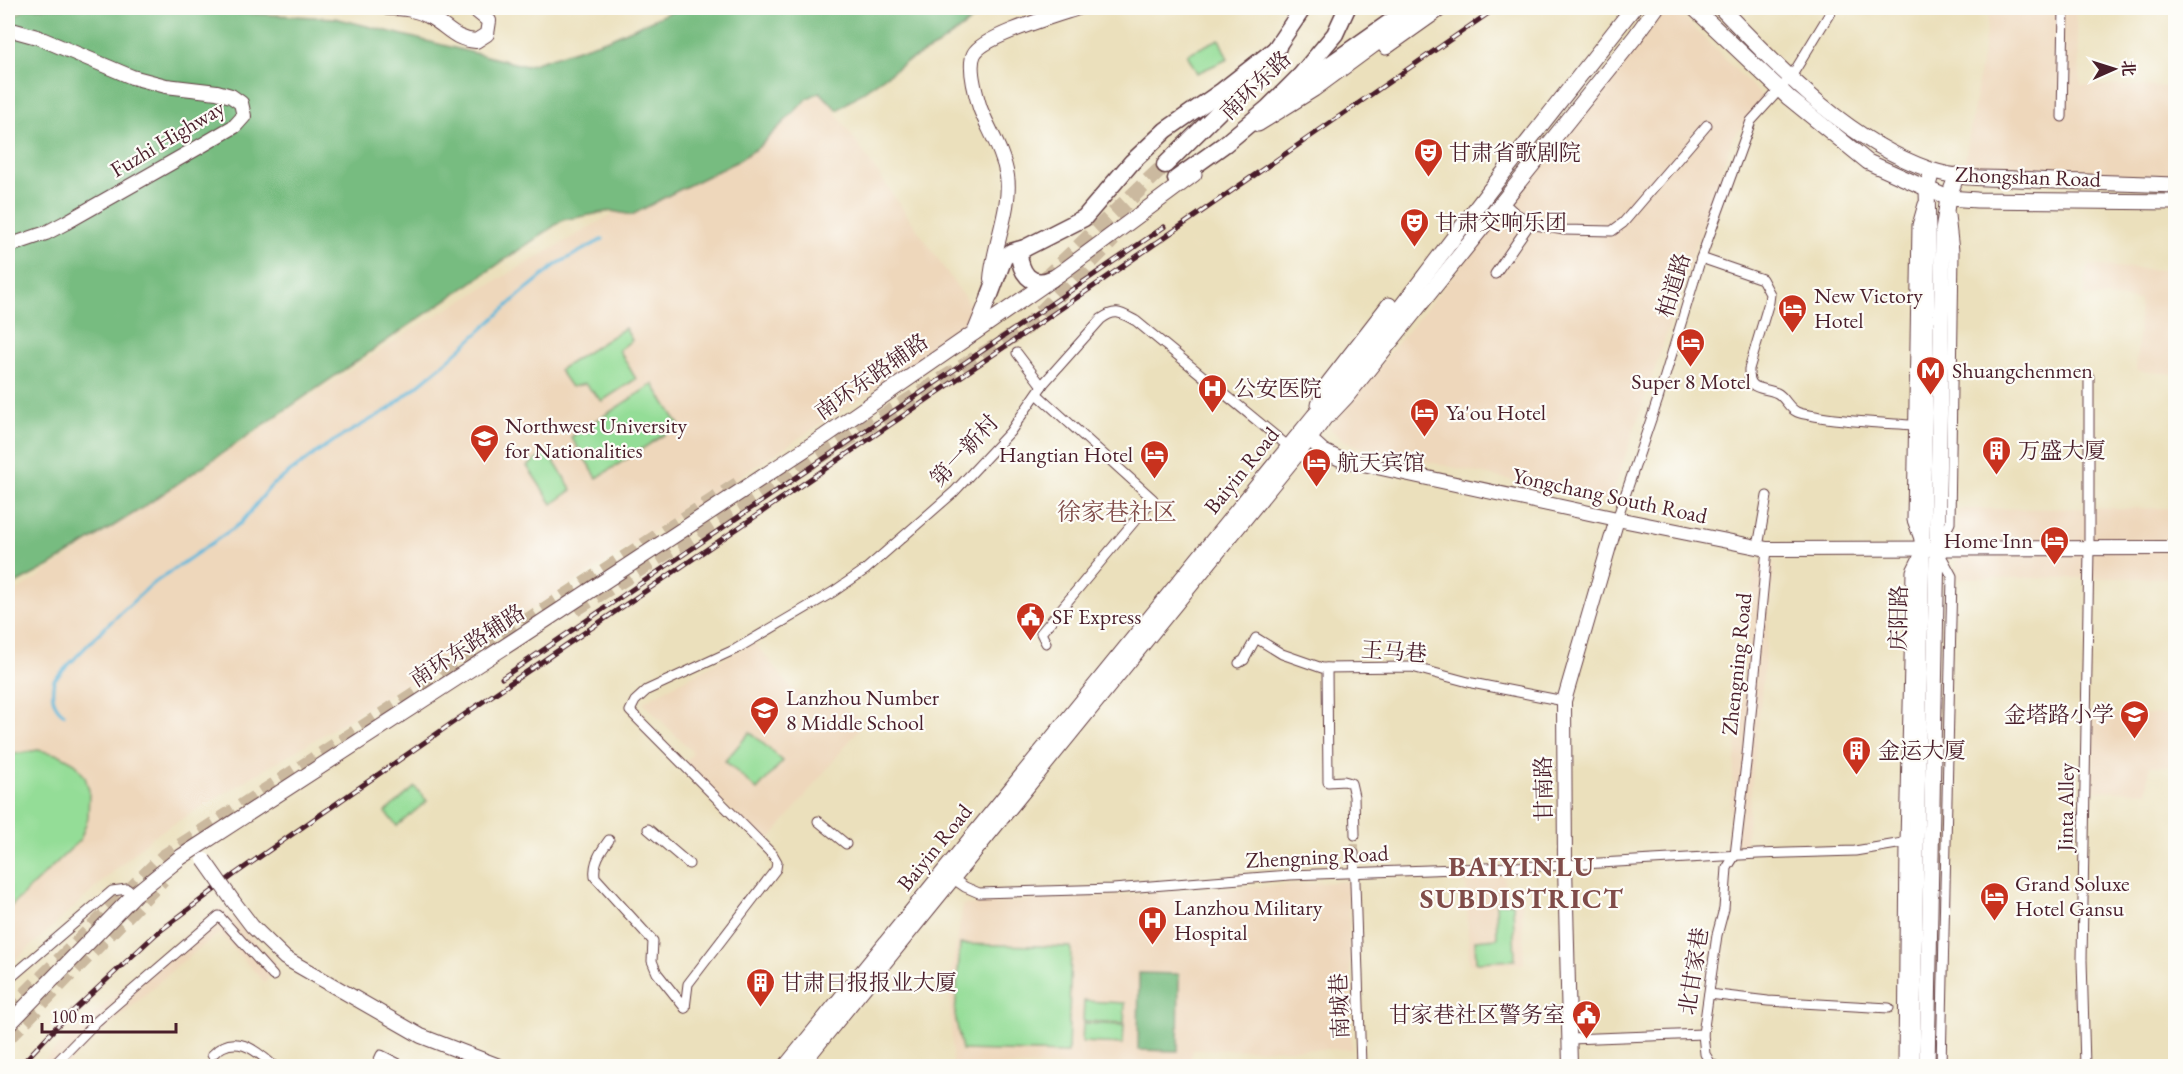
<svg xmlns="http://www.w3.org/2000/svg" width="2183" height="1074" font-family="'EB Garamond','Noto Serif SC',serif">
<rect width="100%" height="100%" fill="#fdfcf7"/>
<filter id="ink" filterUnits="userSpaceOnUse"><feTurbulence type="fractalNoise" baseFrequency=".0167" numOctaves="2"/><feDisplacementMap in="SourceGraphic" scale="12" xChannelSelector="R" yChannelSelector="G"/><feConvolveMatrix kernelMatrix="1 2 1 2 8 2 1 2 1" color-interpolation-filters="sRGB"/></filter>
<filter id="wash" filterUnits="userSpaceOnUse"><feTurbulence type="fractalNoise" baseFrequency=".008" numOctaves="4" result="noise"/><feDisplacementMap in="SourceGraphic" scale="24" xChannelSelector="R" yChannelSelector="G"/><feGaussianBlur stdDeviation="1.35" result="paint"/><feColorMatrix in="noise" values="0 0 0 0 0 0 0 0 0 0 0 0 0 0 0 0 0 1.4 0 .05"/><feComposite in="paint" operator="in"/></filter>
<g filter="url(#wash)">
<rect width="100%" height="100%" fill="#ebe0bc"/>
<!-- built -->
<g fill="#eed7bb">
<polygon points="1667,8 1674,8 1767,101 1733,137 1610,502 1356,446 1341,439 1329,427 1506,211"/>
<polygon points="1990,8 2075,8 2081,85 2175,87 2175,176 1963,173"/>
<polygon points="822,93 981,321 551,598 152,837 8,967 8,597 411,330"/>
<polygon points="2087,265 2175,271 2175,374 2136,371 2140,300 2085,296"/>
<polygon points="2175,508 2175,578 1956,578 1956,509"/>
<polygon points="1756,562 1775,564 1745,847 1726,845"/>
<polygon points="754,642 793,690 841,705 864,723 767,843 682,766 693,753 643,702"/>
<polygon points="2175,714 2175,766 2150,766 2147,792 2094,790 2093,715"/>
<polygon points="1504,875 1505,899 1522,899 1524,964 1469,965 1466,877"/>
<polygon points="1348,881 1352,1049 1192,1050 1190,1066 953,1066 949,987 963,905"/>
<polygon points="222,907 279,965 265,983 219,933 177,966 66,1066 38,1066 75,1030 212,913"/>
</g>
<!-- green -->
<g fill="#94dd97" stroke="#6f7e61" stroke-width="1.5">
<polygon points="1219,39 1228,59 1197,73 1187,54"/>
<polygon points="625,328 632,340 619,350 636,379 602,401 585,384 571,387 559,370"/>
<polygon points="653,384 679,425 597,478 571,437"/>
<polygon points="548,452 572,490 552,504 527,466"/>
<polygon points="750,732 783,761 757,790 725,761"/>
<polygon points="38,750 60,755 75,763 85,777 89,790 88,818 80,840 8,909 8,755"/>
<polygon points="415,787 427,801 397,826 385,812"/>
<polygon points="1496,903 1513,903 1515,960 1476,962 1475,940 1497,938"/>
<polygon points="960,944 1071,947 1068,1053 962,1050 955,1015"/>
<polygon points="1084,1001 1125,1003 1124,1023 1083,1021"/>
<polygon points="1083,1023 1124,1025 1123,1044 1082,1042"/>
</g>
<!-- forest -->
<g fill="#77bc80" stroke="#606e56" stroke-width="1.5">
<polygon points="27,8 134,8 335,18 526,66 609,39 670,12 701,8 989,8 937,46 906,62 837,110 820,92 808,98 759,147 736,162 671,194 632,215 611,211 563,220 139,510 51,565 8,588 8,20"/>
<polygon points="1139,973 1179,974 1178,1051 1138,1050"/>
</g>
<g fill="none" stroke-linecap="round" stroke-linejoin="round">
<!-- stream -->
<path stroke="#5db7db" stroke-width="3" d="M64,714C52,705 51,694 54,680L102,630L151,585L241,523L271,486L327,445L389,409L445,363L523,292L557,264L603,239"/>
</g>
</g>
<g filter="url(#ink)">
<g fill="none" stroke-linecap="round" stroke-linejoin="round">
<!-- street-tunnel -->
<polyline stroke="#cbb99f" stroke-width="9" stroke-dasharray="9 4.5" stroke-linecap="butt" points="1354,853 1355,835"/>
<!-- highway-tunnel -->
<g stroke="#cbb99f" stroke-width="16" stroke-dasharray="16 8" stroke-linecap="butt">
<polyline points="1044,280 1165,165"/>
<polyline points="575,609 1027,327 1113,239"/>
<polyline points="8,1012 164,857 739,484"/>
<polyline points="8,1037 162,879"/>
</g>
<defs>
<g id="street">
<polyline points="2062,117 2064,8"/>
<polyline points="1503,202 1515,213 1536,225 1564,230 1612,231 1623,223 1707,125"/>
<path d="M1701,258L1762,279L1770,294L1769,302L1749,369C1748,393 1763,386 1777,393C1785,397 1788,408 1797,412C1804,415 1813,415 1820,417C1851,422 1882,423 1913,425"/>
<polyline points="1495,274 1531,222"/>
<polyline points="1017,353 1042,386"/>
<polyline points="1037,394 1153,499 1041,633 1046,643"/>
<polyline points="1617,519 1658,399 1701,258 1751,121 1791,77 1833,8"/>
<polyline points="1919,539 1912,520 1917,225 1923,204"/>
<polyline points="1758,547 1767,496"/>
<polyline points="1239,663 1244,660 1256,638 1282,654 1322,668 1412,667 1472,683 1564,701"/>
<polyline points="1327,668 1328,782 1344,781 1351,783 1354,796 1355,835"/>
<polyline points="818,821 846,844"/>
<polyline points="648,829 689,864"/>
<path d="M609,840C601,851 593,862 595,877L653,941L652,961L657,973L685,1008"/>
<polyline points="1354,853 1361,1066"/>
<polyline points="949,876 965,887 979,893 1113,889 1290,875 1565,865 1758,854 1855,851 1915,841"/>
<polyline points="8,980 112,891 127,889 134,895"/>
<polyline points="1709,994 1768,1001 1889,1008"/>
<path d="M685,1008L688,984L776,869L777,862L773,855L630,711L635,701L647,690L736,649L833,592L865,570L954,492L1010,432L1044,383L1101,319C1116,308 1121,313 1136,321L1289,447"/>
<polyline points="1570,1039 1703,1034"/>
<path d="M212,1055C234,1032 255,1049 274,1066"/>
<polyline points="53,1066 97,1021 219,916 273,976"/>
<polyline points="376,1066 381,1055 403,1066"/>
<polyline points="1716,1066 1711,1064 1705,1054 1703,1034 1717,935 1724,909 1727,868 1735,855 1747,755 1767,549"/>
<polyline points="1903,1066 1905,843 1911,571 1919,555"/>
<polyline points="1941,1066 1952,576 1937,548 1950,523 1954,251 1950,215"/>
<polyline points="2085,1066 2082,960 2089,549 2089,377"/>
</g>
<g id="secondary">
<path d="M388,8C403,8 416,9 430,17C448,27 453,39 476,41L487,34L489,21L473,8"/>
<polyline points="8,29 37,37 132,77 166,86 217,92 231,96 241,103 244,116 235,126 199,147 65,223 46,233 8,246"/>
<path d="M991,279C993,248 1012,206 1007,176C1003,151 989,131 980,108C976,95 968,66 974,54C983,36 1057,15 1078,8"/>
<polyline points="1303,433 1323,451 1340,459 1617,519 1767,549 2176,548"/>
<polyline points="233,901 252,926 285,958 421,1036 499,1066"/>
<polyline points="1570,1066 1565,865 1564,701 1617,519"/>
</g>
<g id="primary">
<polyline points="1694,8 1789,98 1868,162 1948,198 1977,200 2176,202"/>
<path d="M1721,8C1781,70 1847,141 1931,170C1957,179 1989,178 2017,179C2070,182 2122,183 2176,185"/>
<polyline points="1386,47 1441,8"/>
<polyline points="1258,124 1314,89 1424,8"/>
<polyline points="975,332 990,295"/>
<polyline points="1319,405 1327,385 1389,305"/>
<polyline points="1329,415 1346,397 1635,37 1656,8"/>
<polyline points="8,1025 134,895 181,857 515,640 825,436 1062,272 1194,174"/>
<polyline points="786,1066 1314,416 1340,387 1490,190 1633,8"/>
<polyline points="800,1066 1310,438 1333,406"/>
<polyline points="1912,1066 1928,230 1927,189 1932,171"/>
<polyline points="1927,1066 1943,231 1948,198 1957,175"/>
</g>
<g id="highway">
<polyline points="1272,54 1303,8"/>
<polyline points="1298,87 1410,8"/>
<polyline points="1165,165 1252,79"/>
<polyline points="1176,179 1225,144 1268,108 1300,76 1335,34 1347,8"/>
<path d="M1025,248L1019,252C1020,272 1030,288 1051,279"/>
<polyline points="990,295 1004,258 1011,252 1025,248 1084,218 1132,162 1166,130 1222,91 1278,47"/>
</g>
</defs>
<!-- street casing -->
<use href="#street" stroke="#623c41" stroke-width="11"/>
<!-- secondary casing -->
<use href="#secondary" stroke="#623c41" stroke-width="16"/>
<!-- primary casing -->
<use href="#primary" stroke="#623c41" stroke-width="17"/>
<!-- highway casing -->
<use href="#highway" stroke="#623c41" stroke-width="19"/>
<!-- street -->
<use href="#street" stroke="#fff" stroke-width="9"/>
<!-- secondary -->
<use href="#secondary" stroke="#fff" stroke-width="14"/>
<!-- primary -->
<use href="#primary" stroke="#fff" stroke-width="15"/>
<!-- highway -->
<use href="#highway" stroke="#fff" stroke-width="16"/>
<defs>
<g id="rail">
<polyline points="502,678 1164,227"/>
<polyline points="20,1066 59,1024 156,934 235,874 481,703 1097,284 1496,8"/>
</g>
</defs>
<!-- rail casing -->
<use href="#rail" stroke="#4a1f2b" stroke-width="5"/>
<!-- rail -->
<use href="#rail" stroke="#fdfcf7" stroke-width="3" stroke-dasharray="9" stroke-linecap="butt"/>
<defs>
<polyline id="secondary-bridge" points="204,860 233,901"/>
</defs>
<!-- secondary-bridge casing -->
<use href="#secondary-bridge" stroke="#623c41" stroke-width="16" stroke-linecap="butt"/>
<!-- secondary-bridge -->
<use href="#secondary-bridge" stroke="#fff" stroke-width="14"/>
</g>
</g>
<!-- icons -->
<defs>
<symbol id="theatre-pin" viewBox="-11 -11 22 30"><path d="M0 17L-7.5 6A9.5 9.5 0 1 1 7.5 6Z" fill="#c8321e" stroke="#fdfcf7"/><path d="M-5-5.5Q0-4 5-5.5V0Q5 5 0 6Q-5 5-5 0ZM-3.3-2.5H-1v1.5H-3.3ZM1-2.5H3.3v1.5H1ZM-2.8 1Q0 5.5 2.8 1Z" fill="#fff"/></symbol>
<symbol id="hotel-pin" viewBox="-11 -11 22 30"><path d="M0 17L-7.5 6A9.5 9.5 0 1 1 7.5 6Z" fill="#c8321e" stroke="#fdfcf7"/><path d="M-6-4.5h1.5V1H6V5H4.5V3h-9V5H-6ZM-4 0a1.8 1.8 0 1 1 3.6 0ZM.5 0V-2.5h3Q6-2.5 6 0Z" fill="#fff"/></symbol>
<symbol id="metro-pin" viewBox="-11 -11 22 30"><path d="M0 17L-7.5 6A9.5 9.5 0 1 1 7.5 6Z" fill="#c8321e" stroke="#fdfcf7"/><path d="M-5.5 5V-5H-3L0 0L3-5H5.5V5H3V-.5L0 4L-3-.5V5Z" fill="#fff"/></symbol>
<symbol id="hospital-pin" viewBox="-11 -11 22 30"><path d="M0 17L-7.5 6A9.5 9.5 0 1 1 7.5 6Z" fill="#c8321e" stroke="#fdfcf7"/><path d="M-5-5h3v3.5h4V-5h3V5h-3V1.5h-4V5h-3Z" fill="#fff"/></symbol>
<symbol id="university-pin" viewBox="-11 -11 22 30"><path d="M0 17L-7.5 6A9.5 9.5 0 1 1 7.5 6Z" fill="#c8321e" stroke="#fdfcf7"/><path d="M0-5L7-2L0 1L-7-2ZM-4 1L0 2.5L4 1V4Q0 6-4 4Z" fill="#fff"/></symbol>
<symbol id="building-pin" viewBox="-11 -11 22 30"><path d="M0 17L-7.5 6A9.5 9.5 0 1 1 7.5 6Z" fill="#c8321e" stroke="#fdfcf7"/><path d="M-4-6H4V6H1V3H-1V6H-4ZM-2.5-4.3h1.7v1.8h-1.7ZM.8-4.3h1.7v1.8H.8ZM-2.5-1h1.7V.8h-1.7ZM.8-1h1.7V.8H.8Z" fill="#fff"/></symbol>
<symbol id="civic-pin" viewBox="-11 -11 22 30"><path d="M0 17L-7.5 6A9.5 9.5 0 1 1 7.5 6Z" fill="#c8321e" stroke="#fdfcf7"/><path d="M-.6-6.5H3V-4.5H.6V-3L4-1V1h2V6H-6V1h2V-1L-.6-3ZM-1.2 2.5V6h2.4V2.5Z" fill="#fff"/></symbol>
<symbol id="school-pin" viewBox="-11 -11 22 30"><path d="M0 17L-7.5 6A9.5 9.5 0 1 1 7.5 6Z" fill="#c8321e" stroke="#fdfcf7"/><path d="M0-5L7-2L0 1L-7-2ZM-4 1L0 2.5L4 1V4Q0 6-4 4Z" fill="#fff"/></symbol>
</defs>
<g fill-rule="evenodd">
<use href="#theatre-pin" x="1412" y="136" width="33" height="45"/>
<use href="#theatre-pin" x="1398" y="206" width="33" height="45"/>
<use href="#hotel-pin" x="1776" y="292" width="33" height="45"/>
<use href="#hotel-pin" x="1674" y="326" width="33" height="45"/>
<use href="#metro-pin" x="1914" y="354" width="33" height="45"/>
<use href="#hospital-pin" x="1196" y="372" width="33" height="45"/>
<use href="#hotel-pin" x="1408" y="396" width="33" height="45"/>
<use href="#university-pin" x="468" y="422" width="33" height="45"/>
<use href="#building-pin" x="1980" y="434" width="33" height="45"/>
<use href="#hotel-pin" x="1138" y="438" width="33" height="45"/>
<use href="#hotel-pin" x="1300" y="446" width="33" height="45"/>
<use href="#hotel-pin" x="2038" y="524" width="33" height="45"/>
<use href="#civic-pin" x="1014" y="600" width="33" height="45"/>
<use href="#school-pin" x="748" y="694" width="33" height="45"/>
<use href="#school-pin" x="2118" y="698" width="33" height="45"/>
<use href="#building-pin" x="1840" y="734" width="33" height="45"/>
<use href="#hotel-pin" x="1978" y="880" width="33" height="45"/>
<use href="#hospital-pin" x="1136" y="904" width="33" height="45"/>
<use href="#building-pin" x="744" y="966" width="33" height="45"/>
<use href="#civic-pin" x="1570" y="998" width="33" height="45"/>
</g>
<g text-anchor="middle" stroke-width="4.5" stroke-linejoin="round" paint-order="stroke">
<!-- street labels -->
<g font-size="22" fill="#4a1f2b" stroke="#fdfcf7">
<text transform="translate(1255 85) rotate(-44)" y="8">南环东路</text>
<text transform="translate(167 138) rotate(-31)" y="8">Fuzhi Highway</text>
<text transform="translate(2028 176) rotate(2)" y="8">Zhongshan Road</text>
<text transform="translate(1673 285) rotate(-73)" y="8">柏道路</text>
<text transform="translate(871 376) rotate(-35)" y="8">南环东路辅路</text>
<text transform="translate(964 450) rotate(-47)" y="8">第一新村</text>
<text transform="translate(1241 470) rotate(-51)" y="8">Baiyin Road</text>
<text transform="translate(1610 495) rotate(12)" y="8">Yongchang South Road</text>
<text transform="translate(1898 618) rotate(-89)" y="8">庆阳路</text>
<text transform="translate(467 645) rotate(-33)" y="8">南环东路辅路</text>
<text transform="translate(1394 651) rotate(4)" y="8">王马巷</text>
<text transform="translate(1736 664) rotate(-84)" y="8">Zhengning Road</text>
<text transform="translate(1543 789) rotate(-91)" y="8">甘南路</text>
<text transform="translate(2065 807) rotate(-89)" y="8">Jinta Alley</text>
<text transform="translate(934 847) rotate(-51)" y="8">Baiyin Road</text>
<text transform="translate(1317 856) rotate(-3)" y="8">Zhengning Road</text>
<text transform="translate(1693 971) rotate(-81)" y="8">北甘家巷</text>
<text transform="translate(1339 1006) rotate(-92)" y="8">南城巷</text>
</g>
<!-- poi labels -->
<g font-size="22" fill="#4a1f2b" stroke="#fdfcf7" text-anchor="start">
<text x="1449" y="160">甘肃省歌剧院</text>
<text x="1435" y="230">甘肃交响乐团</text>
<text x="1814" y="303">New Victory<tspan x="1814" dy="25">Hotel</tspan></text>
<text x="1952" y="378">Shuangchenmen</text>
<text x="1691" y="389" text-anchor="middle">Super 8 Motel</text>
<text x="1234" y="396">公安医院</text>
<text x="1446" y="420">Ya'ou Hotel</text>
<text x="505" y="433">Northwest University<tspan x="505" dy="25">for Nationalities</tspan></text>
<text x="2018" y="458">万盛大厦</text>
<text x="1133" y="462" text-anchor="end">Hangtian Hotel</text>
<text x="1337" y="470">航天宾馆</text>
<text x="2033" y="548" text-anchor="end">Home Inn</text>
<text x="1052" y="624">SF Express</text>
<text x="786" y="705">Lanzhou Number<tspan x="786" dy="25">8 Middle School</tspan></text>
<text x="2114" y="722" text-anchor="end">金塔路小学</text>
<text x="1878" y="758">金运大厦</text>
<text x="2015" y="891">Grand Soluxe<tspan x="2015" dy="25">Hotel Gansu</tspan></text>
<text x="1174" y="915">Lanzhou Military<tspan x="1174" dy="25">Hospital</tspan></text>
<text x="781" y="990">甘肃日报报业大厦</text>
<text x="1565" y="1022" text-anchor="end">甘家巷社区警务室</text>
</g>
<!-- neighbourhood labels -->
<g font-size="24" fill="#804c49" stroke="#fdfcf7">
<text x="1117" y="520">徐家巷社区</text>
</g>
<!-- district labels -->
<g font-size="28" font-weight="bold" letter-spacing="1.5" fill="#804c49" stroke="#fdfcf7">
<text x="1522" y="876">BAIYINLU<tspan x="1522" dy="32">SUBDISTRICT</tspan></text>
</g>
</g>
<!-- margin -->
<rect width="2183" height="1074" fill="none" stroke="#fdfcf7" stroke-width="30"/>
<!-- north arrow -->
<g transform="translate(2114 69) rotate(87)" stroke="#fdfcf7" stroke-width="4.5" paint-order="stroke">
<path d="M0-4.5L10 22L0 15L-10 22Z" fill="#4a1f2b"/>
<text y="-9" font-size="16" font-weight="bold" text-anchor="middle" fill="#4a1f2b">北</text>
</g>
<!-- scale -->
<path d="M42 1023v9h134v-9" fill="none" stroke="#4a1f2b" stroke-width="3"/>
<text x="51" y="1023" font-size="18" fill="#4a1f2b" stroke="#fdfcf7" stroke-width="4.5" paint-order="stroke">100 m</text>
</svg>
